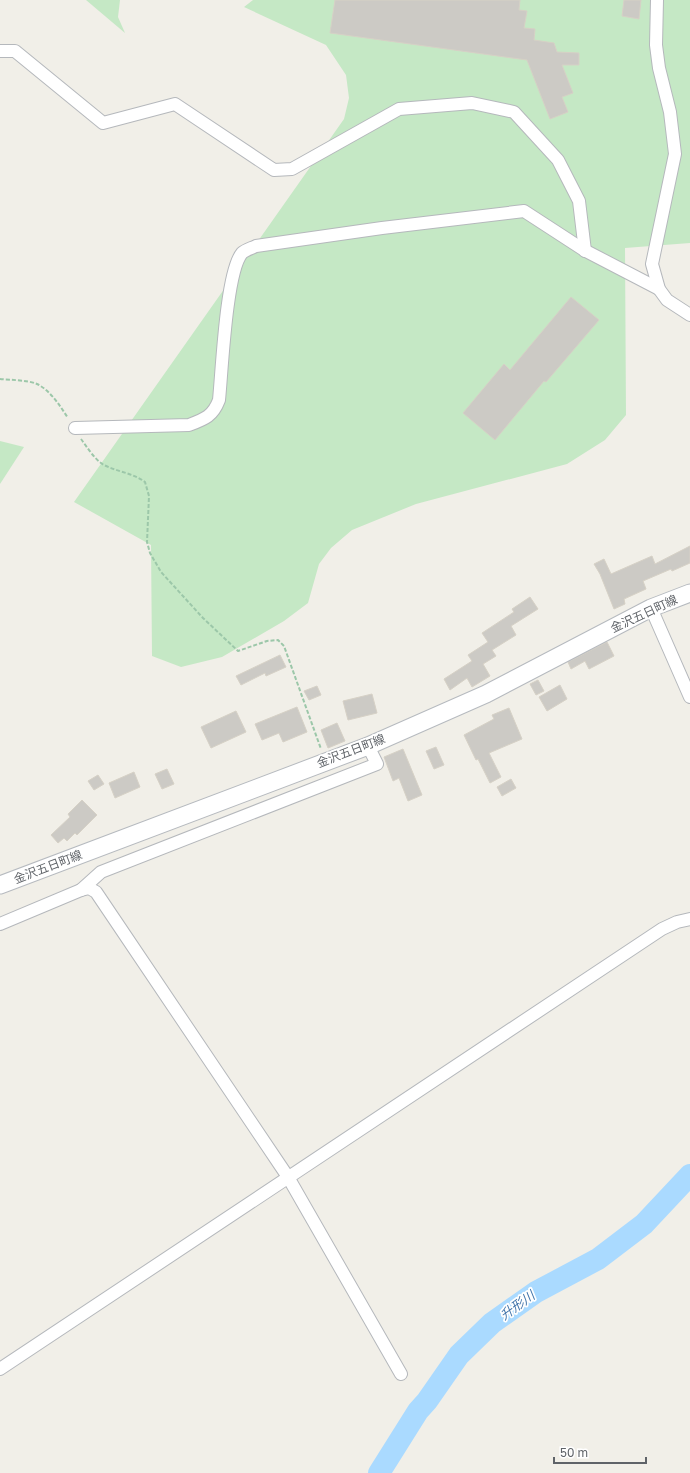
<svg xmlns="http://www.w3.org/2000/svg" width="690" height="1473" font-family="'Golos Text','Noto Sans JP',sans-serif">
<rect width="100%" height="100%" fill="#f1efe8"/>
<!-- green -->
<g fill="#c5e8c5">
<polygon points="86,0 120,0 118,17 125,33"/>
<polygon points="253,0 690,0 690,243 625,248 626,415 605,440 567,464 416,504 352,530 331,548 319,564 308,603 284,621 222,657 181,667 152,656 151,545 74,502 344,119 349,98 346,75 326,45 244,7"/>
<polygon points="0,441 24,447 0,484"/>
</g>
<g fill="none" stroke-linecap="round" stroke-linejoin="round">
<!-- river -->
<polyline stroke="#aadaff" stroke-width="22" points="379,1473 418,1411 427,1401 459,1355 492,1323 536,1292 598,1259 644,1224 690,1175"/>
</g>
<!-- building -->
<g fill="#cccac5" stroke="#d6d1c6">
<polygon points="335,0 520,0 519,10 527,11 524,28 535,29 534,40 554,43 557,52 579,53 579,65 562,65 573,93 562,97 568,112 550,119 527,60 330,33"/>
<polygon points="624,0 641,0 639,19 622,16"/>
<polygon points="571,297 599,320 546,382 544,381 495,440 463,413 504,364 510,370"/>
<polygon points="690,546 690,563 672,571 671,569 643,581 646,589 624,599 625,604 614,609 600,574 594,564 604,559 611,574 652,556 655,564"/>
<polygon points="530,597 538,609 511,626 516,635 492,650 496,656 483,664 490,676 472,687 467,678 450,690 444,679 472,661 468,655 488,642 482,633 514,612 512,609"/>
<polygon points="607,642 614,656 589,669 585,661 571,669 568,662"/>
<polygon points="280,655 286,667 266,676 265,673 241,685 236,676"/>
<polygon points="538,680 544,691 536,695 530,684"/>
<polygon points="560,685 567,699 547,711 539,697"/>
<polygon points="317,686 321,695 309,700 304,691"/>
<polygon points="372,694 377,713 348,720 343,701"/>
<polygon points="297,707 307,732 283,742 279,733 262,740 255,724"/>
<polygon points="509,708 522,739 489,753 501,777 490,783 478,759 476,760 464,735 494,719 492,715"/>
<polygon points="236,711 246,732 211,748 201,727"/>
<polygon points="337,723 345,741 328,748 321,730"/>
<polygon points="436,747 444,765 434,769 426,751"/>
<polygon points="403,749 422,795 408,801 399,778 393,781 384,757"/>
<polygon points="167,769 174,784 162,789 155,774"/>
<polygon points="134,772 140,787 115,798 109,783"/>
<polygon points="98,775 104,784 94,790 88,781"/>
<polygon points="511,779 516,788 502,796 497,787"/>
<polygon points="82,800 97,815 77,835 75,833 67,841 64,838 58,843 51,835 70,817 68,814"/>
</g>
<g fill="none" stroke-linecap="round" stroke-linejoin="round">
<defs>
<g id="street">
<polyline points="657,0 656,45 659,68 670,112 675,154 652,264 659,289 667,300 690,315"/>
<polyline points="0,51 15,51 103,123 175,104 274,170 292,169 399,109 472,103 514,112 558,160 579,201 585,251"/>
<path d="M75,428L189,425C205,419 213,416 219,400C222,371 226,272 242,253C245,250 252,248 256,246L382,228L524,211L584,250L659,289"/>
<polyline points="651,608 690,697"/>
<polyline points="81,890 101,872 377,764 368,746"/>
<polyline points="0,924 81,890 89,888 96,892 288,1177 401,1374"/>
<polyline points="0,1369 662,929 677,922 690,919"/>
</g>
<polyline id="secondary" points="0,885 368,746 486,694 651,608 690,593"/>
</defs>
<!-- street casing -->
<use href="#street" stroke="#b5b8bc" stroke-width="14"/>
<!-- secondary casing -->
<use href="#secondary" stroke="#b6babf" stroke-width="19"/>
<!-- path -->
<g stroke="#9cc7a9" stroke-width="2" stroke-dasharray="4 2" stroke-linecap="butt">
<path d="M0,379C10,380 28,380 37,384C51,391 60,406 68,418"/>
<path d="M81,439C87,447 95,460 104,465C118,472 133,473 145,482L149,496L147,542L150,553L161,572L203,618L238,651L267,641L278,640L284,646L321,749"/>
</g>
<!-- street -->
<use href="#street" stroke="#fff" stroke-width="12"/>
<!-- secondary -->
<use href="#secondary" stroke="#fff" stroke-width="17"/>
</g>
<g text-anchor="middle" stroke-width="3.5" stroke-linejoin="round" paint-order="stroke">
<!-- street labels -->
<g font-size="12" fill="#5f6368" stroke="#fff">
<text transform="translate(644 614) rotate(-25)" y="4">金沢五日町線</text>
<text transform="translate(351 751) rotate(-21)" y="4">金沢五日町線</text>
<text transform="translate(48 867) rotate(-21)" y="4">金沢五日町線</text>
</g>
<!-- water labels -->
<g font-size="13" font-style="italic" fill="#4174aa" stroke="#fff">
<text transform="translate(517 1305) rotate(-36)" y="5">升形川</text>
</g>
</g>
<!-- scale -->
<path d="M554 1457v6h92v-6" fill="none" stroke="#5f6368" stroke-width="2"/>
<text x="560" y="1457" font-size="12" fill="#5f6368" stroke="#ffffff" stroke-width="3" paint-order="stroke">50 m</text>
</svg>
